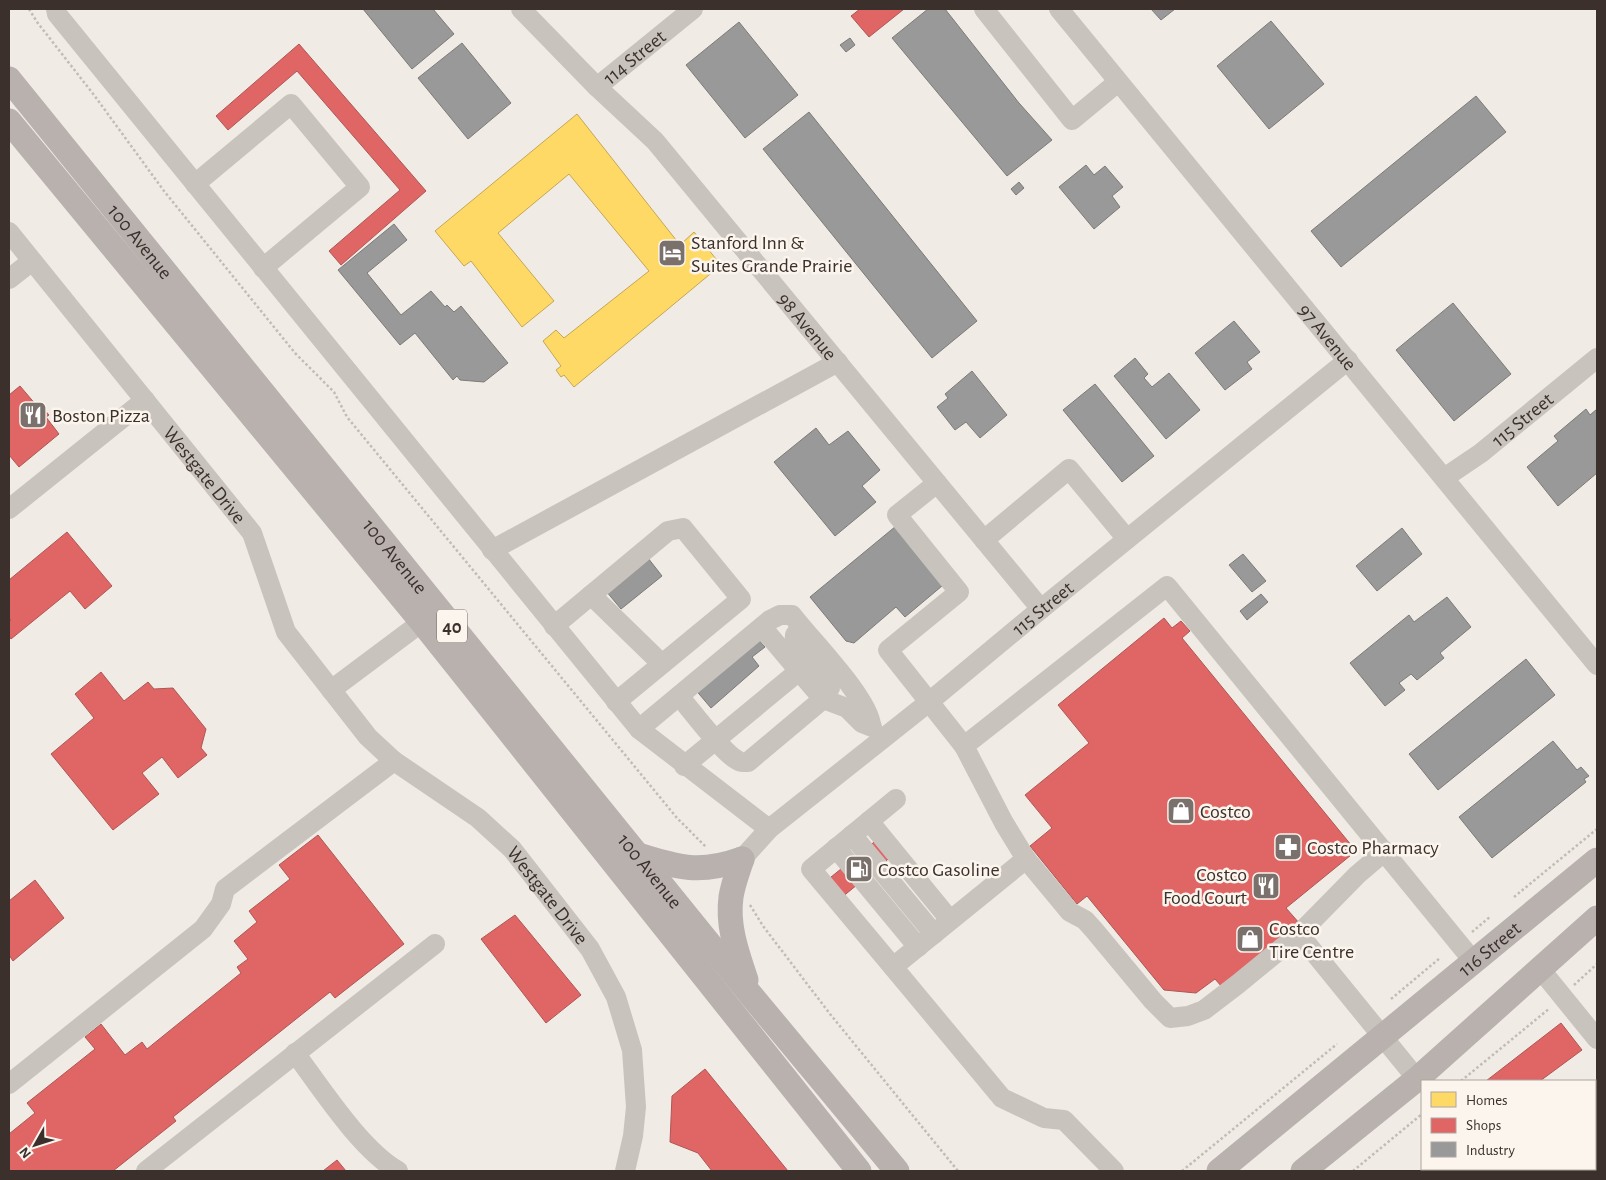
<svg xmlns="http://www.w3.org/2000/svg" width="1606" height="1180" font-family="'Alegreya Sans',sans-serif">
<rect width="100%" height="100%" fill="#f0ebe5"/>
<!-- homes -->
<polygon fill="#ffd966" stroke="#c4a654" points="577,114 680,245 694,232 721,265 574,387 564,375 561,377 556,370 561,366 543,341 556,330 564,338 649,271 569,174 498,233 554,301 522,327 471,261 464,266 435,231"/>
<!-- shops -->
<g fill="#e06666" stroke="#ae5654">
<polygon points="860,9 904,9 869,37 851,16"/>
<polygon points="299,44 426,191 341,265 329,251 400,190 297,71 228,130 216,116"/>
<polygon points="20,386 37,406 39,404 49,415 46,417 59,434 19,467 9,455 9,395"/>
<polygon points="67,532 112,586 85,609 70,591 11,639 9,636 9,622 11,620 9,617 9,580"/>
<polygon points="1164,618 1172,628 1181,621 1190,631 1182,638 1356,851 1286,908 1300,924 1222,987 1215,979 1196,993 1164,990 1087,896 1077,904 1030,846 1052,828 1025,795 1089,743 1058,705"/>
<polygon points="101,672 124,701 148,682 154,689 173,688 206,729 201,748 207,755 178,778 162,757 142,773 159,794 113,830 51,754 94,718 75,694"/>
<polygon points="884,834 898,851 835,903 820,886"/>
<polygon points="318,835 404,944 335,998 330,992 173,1117 176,1121 113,1171 9,1171 9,1134 35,1113 27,1103 95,1049 85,1037 101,1024 125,1055 142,1042 147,1049 241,973 237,967 248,959 234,941 257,922 249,911 290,879 279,865"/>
<polygon points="35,880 64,918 13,961 9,955 9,901"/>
<polygon points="515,915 581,995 546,1023 481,939"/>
<polygon points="1561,1023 1582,1050 1540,1081 1486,1081"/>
<polygon points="705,1069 788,1171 712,1171 698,1153 670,1142 672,1096"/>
<polygon points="337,1160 346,1171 323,1171"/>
</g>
<!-- industry -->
<g fill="#999" stroke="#7d7a78">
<polygon points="363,9 433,9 454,34 412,69"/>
<polygon points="928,9 945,9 1019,103 1052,140 1007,176 892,38"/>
<polygon points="1151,9 1175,9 1161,20"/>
<polygon points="1271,21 1324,84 1269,129 1217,66"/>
<polygon points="739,22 798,95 745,138 686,65"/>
<polygon points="850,38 855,45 846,52 840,45"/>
<polygon points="462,43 511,103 468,139 418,78"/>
<polygon points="1476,96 1506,132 1341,267 1311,231"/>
<polygon points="809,112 977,321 932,358 763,149"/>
<polygon points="1086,165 1094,175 1105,166 1123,187 1112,196 1120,207 1094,229 1059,187"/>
<polygon points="1019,182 1024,188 1016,195 1011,189"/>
<polygon points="394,224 407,240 367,273 401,315 431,291 445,307 447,305 454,312 461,306 508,363 484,382 460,380 457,376 453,380 415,333 400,345 338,270"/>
<polygon points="1453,303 1511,374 1454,421 1396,350"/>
<polygon points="1234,321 1260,352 1247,362 1252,369 1225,390 1195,353"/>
<polygon points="1135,358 1148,374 1144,378 1152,387 1169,373 1200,410 1166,439 1114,376"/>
<polygon points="972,371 1007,415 980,438 966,422 955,430 937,407 948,398 945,394"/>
<polygon points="1095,384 1154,456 1122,482 1063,410"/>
<polygon points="1586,409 1590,415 1597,409 1597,473 1558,506 1527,467 1558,441 1554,436"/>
<polygon points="816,428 829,445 848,431 880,470 862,486 876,502 835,536 774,462"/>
<polygon points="896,526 942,586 905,617 896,607 854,643 846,641 810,597"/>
<polygon points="1402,528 1422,554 1377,591 1356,566"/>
<polygon points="1243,554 1266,581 1252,592 1229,565"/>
<polygon points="648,558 662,576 621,609 606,591"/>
<polygon points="1261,594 1268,602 1247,620 1240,611"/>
<polygon points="1447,597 1471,627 1440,653 1444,658 1417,680 1411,674 1399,683 1405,690 1385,706 1350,663 1409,615 1414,622"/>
<polygon points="755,636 765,647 752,657 759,666 711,708 694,688"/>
<polygon points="1526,659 1555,695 1438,790 1409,754"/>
<polygon points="1553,741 1577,770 1581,767 1589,776 1584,779 1586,782 1492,858 1459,817"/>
</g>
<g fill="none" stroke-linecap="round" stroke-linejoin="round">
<!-- path -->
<g stroke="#c2bbb6" stroke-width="2.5" stroke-dasharray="2.5 2.5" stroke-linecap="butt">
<polyline points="29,9 37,22 94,95 164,191 295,353 334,392 347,417 677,818 706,847"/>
<polyline points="1514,897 1597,829"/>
<polyline points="750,905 763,926 830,1014 958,1171"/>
<polyline points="1472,932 1491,916"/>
<polyline points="1574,985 1597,964"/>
<polyline points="1391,999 1440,958"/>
<polyline points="1461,1081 1550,1008"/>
<polyline points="1182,1171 1337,1044"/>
<polyline points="1353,1171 1422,1114"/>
</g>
<!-- minor -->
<g stroke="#c9c3be" stroke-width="20">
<polyline points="56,9 57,14 639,729 769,829"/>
<path id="s1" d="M521,9L597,87L655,141L1041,609"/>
<polyline points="984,9 1072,120 1118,82"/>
<path id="s2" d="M1059,9L1597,665"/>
<path id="s3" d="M597,87L693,9"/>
<polyline points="195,184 291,104 360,187 263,268"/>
<path id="s4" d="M9,232L252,533L286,632L368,737L394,761L478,818L512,849L590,949L616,997L632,1050L636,1107L633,1136L625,1171"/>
<polyline points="9,279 32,261"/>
<path id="s5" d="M1444,478L1481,453L1597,358"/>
<polyline points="937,483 897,515 959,592 888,650 964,746 1167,586 1474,962"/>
<polyline points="9,509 145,400"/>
<polyline points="984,540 1069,469 1127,539"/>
<polyline points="492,550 838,362"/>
<polyline points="591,595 662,664"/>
<polyline points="554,626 668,531 683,528 741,599 616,702"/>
<polyline points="762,627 799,671"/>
<path d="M801,627L795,635C793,648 800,651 809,658C815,662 820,671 826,677"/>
<polyline points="830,688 823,699 847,708 862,723 872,727"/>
<polyline points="331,690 422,622"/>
<path d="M679,696C691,710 723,753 737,760C740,763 744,762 748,762L823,699L799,671L684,766"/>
<path d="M639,729L770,620L780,615H792C811,640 868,697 871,725"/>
<polyline points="964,746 1004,823 1026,859 1070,912 1085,920 1094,930 1153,1001 1170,1018 1188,1016 1204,1010 1238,984 1299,934 1357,875 1385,851"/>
<polyline points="869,821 950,920"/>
<polyline points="852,835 934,934"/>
<polyline points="836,848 918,947"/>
<path id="s6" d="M742,859L769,829L929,702L1041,609L1348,360"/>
<polyline points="1026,859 893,967 1002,1098 1044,1118 1064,1120 1114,1171"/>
<polyline points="1299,934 1417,1079"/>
<polyline points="893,967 811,869 896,799"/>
<polyline points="1541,970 1597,1039"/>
<path d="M295,1053C322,1089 360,1149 398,1171"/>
<polyline points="9,1084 203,929 221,904 225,889 394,761"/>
<polyline points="146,1171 435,944"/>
</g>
<!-- major -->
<g stroke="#b8b1ad" stroke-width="25">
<path id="s7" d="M9,79L750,994L897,1171"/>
<polyline points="9,121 422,622 859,1171"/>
<path d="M638,855C679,868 700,874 742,859"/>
<path d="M742,859C738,871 733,884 731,897C727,926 737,953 746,980"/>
<path id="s8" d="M1219,1171L1597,860"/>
<polyline points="1303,1171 1417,1079 1597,918"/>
</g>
</g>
<!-- icons -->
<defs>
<symbol id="hotel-square" viewBox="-11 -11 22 22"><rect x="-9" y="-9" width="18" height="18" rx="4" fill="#7a716c" stroke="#fbf5ee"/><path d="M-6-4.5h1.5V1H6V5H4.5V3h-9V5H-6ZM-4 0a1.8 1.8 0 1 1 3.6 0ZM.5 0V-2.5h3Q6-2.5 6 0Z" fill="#fff"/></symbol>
<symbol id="restaurant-square" viewBox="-11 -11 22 22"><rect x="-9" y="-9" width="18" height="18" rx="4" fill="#7a716c" stroke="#fbf5ee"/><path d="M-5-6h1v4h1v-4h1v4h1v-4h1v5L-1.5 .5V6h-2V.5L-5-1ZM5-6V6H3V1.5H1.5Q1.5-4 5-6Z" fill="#fff"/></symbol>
<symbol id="shop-square" viewBox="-11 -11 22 22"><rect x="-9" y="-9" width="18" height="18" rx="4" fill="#7a716c" stroke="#fbf5ee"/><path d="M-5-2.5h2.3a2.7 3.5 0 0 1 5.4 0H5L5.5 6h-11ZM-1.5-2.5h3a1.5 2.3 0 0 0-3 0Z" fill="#fff"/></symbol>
<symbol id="pharmacy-square" viewBox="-11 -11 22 22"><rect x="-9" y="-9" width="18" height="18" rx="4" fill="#7a716c" stroke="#fbf5ee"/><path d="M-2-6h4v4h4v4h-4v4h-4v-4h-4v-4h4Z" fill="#fff"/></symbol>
<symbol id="fuel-square" viewBox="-11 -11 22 22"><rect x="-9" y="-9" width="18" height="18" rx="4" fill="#7a716c" stroke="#fbf5ee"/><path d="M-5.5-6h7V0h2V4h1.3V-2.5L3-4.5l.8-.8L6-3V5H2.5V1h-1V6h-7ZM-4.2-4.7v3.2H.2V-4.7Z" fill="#fff"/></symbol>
</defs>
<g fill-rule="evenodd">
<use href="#hotel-square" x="656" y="237" width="32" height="32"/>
<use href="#restaurant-square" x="17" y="399" width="32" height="32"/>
<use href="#shop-square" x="1165" y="795" width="32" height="32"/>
<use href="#pharmacy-square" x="1272" y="831" width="32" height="32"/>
<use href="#fuel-square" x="843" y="853" width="32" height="32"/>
<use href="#restaurant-square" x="1250" y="870" width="32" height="32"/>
<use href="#shop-square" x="1234" y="923" width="32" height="32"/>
</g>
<g text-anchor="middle" stroke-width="5" stroke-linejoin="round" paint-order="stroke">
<!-- shield labels -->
<rect fill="#fbf5ee" stroke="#756b66" stroke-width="1" x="437" y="609.5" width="30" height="33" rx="4"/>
<g font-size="19" font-weight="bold" fill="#3b302b">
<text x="452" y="633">40</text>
</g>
<!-- street labels -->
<g font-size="20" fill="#3b302b" stroke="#fbf5ee">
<text dy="7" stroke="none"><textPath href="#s3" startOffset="48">114 Street</textPath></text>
<text dy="7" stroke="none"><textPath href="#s7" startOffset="209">100 Avenue</textPath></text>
<text dy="7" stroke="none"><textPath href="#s1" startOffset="428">98 Avenue</textPath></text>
<text dy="7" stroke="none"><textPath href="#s2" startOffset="424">97 Avenue</textPath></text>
<text dy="7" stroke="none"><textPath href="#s5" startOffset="98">115 Street</textPath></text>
<text dy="7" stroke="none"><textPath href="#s4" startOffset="312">Westgate Drive</textPath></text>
<text dy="7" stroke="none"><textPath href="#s7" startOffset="614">100 Avenue</textPath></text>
<text dy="7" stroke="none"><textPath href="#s6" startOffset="392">115 Street</textPath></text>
<text dy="7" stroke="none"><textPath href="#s7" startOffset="1019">100 Avenue</textPath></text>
<text dy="7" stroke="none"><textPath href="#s4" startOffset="866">Westgate Drive</textPath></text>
<text dy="7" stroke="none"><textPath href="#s8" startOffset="350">116 Street</textPath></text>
</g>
<!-- poi labels -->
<g font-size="20" fill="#3b302b" stroke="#fbf5ee" text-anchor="start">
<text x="691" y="249">Stanford Inn &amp;<tspan x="691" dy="23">Suites Grande Prairie</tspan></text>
<text x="52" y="422">Boston Pizza</text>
<text x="1200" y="818">Costco</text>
<text x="1307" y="854">Costco Pharmacy</text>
<text x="878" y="876">Costco Gasoline</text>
<text x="1247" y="881" text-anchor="end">Costco<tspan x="1247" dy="23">Food Court</tspan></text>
<text x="1269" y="935">Costco<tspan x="1269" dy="23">Tire Centre</tspan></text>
</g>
</g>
<!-- border -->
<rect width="1606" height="1180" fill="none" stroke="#3b302b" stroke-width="20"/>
<!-- legend -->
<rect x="1421" y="1080" width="175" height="90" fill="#fbf5ee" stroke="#aea6a0"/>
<rect x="1431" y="1092" width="25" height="15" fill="#ffd966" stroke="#aea6a0"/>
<text x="1466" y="1105" font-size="15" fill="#3b302b">Homes</text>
<rect x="1431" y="1118" width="25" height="15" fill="#e06666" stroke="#aea6a0"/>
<text x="1466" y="1130" font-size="15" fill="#3b302b">Shops</text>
<rect x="1431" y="1142" width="25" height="15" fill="#999999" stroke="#aea6a0"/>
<text x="1466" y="1155" font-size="15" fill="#3b302b">Industry</text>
<!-- north arrow -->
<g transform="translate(35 1145) rotate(231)" stroke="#fbf5ee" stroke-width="4" paint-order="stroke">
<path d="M0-4L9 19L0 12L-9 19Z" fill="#3b302b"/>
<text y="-8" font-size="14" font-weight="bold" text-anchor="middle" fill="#3b302b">N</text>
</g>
</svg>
